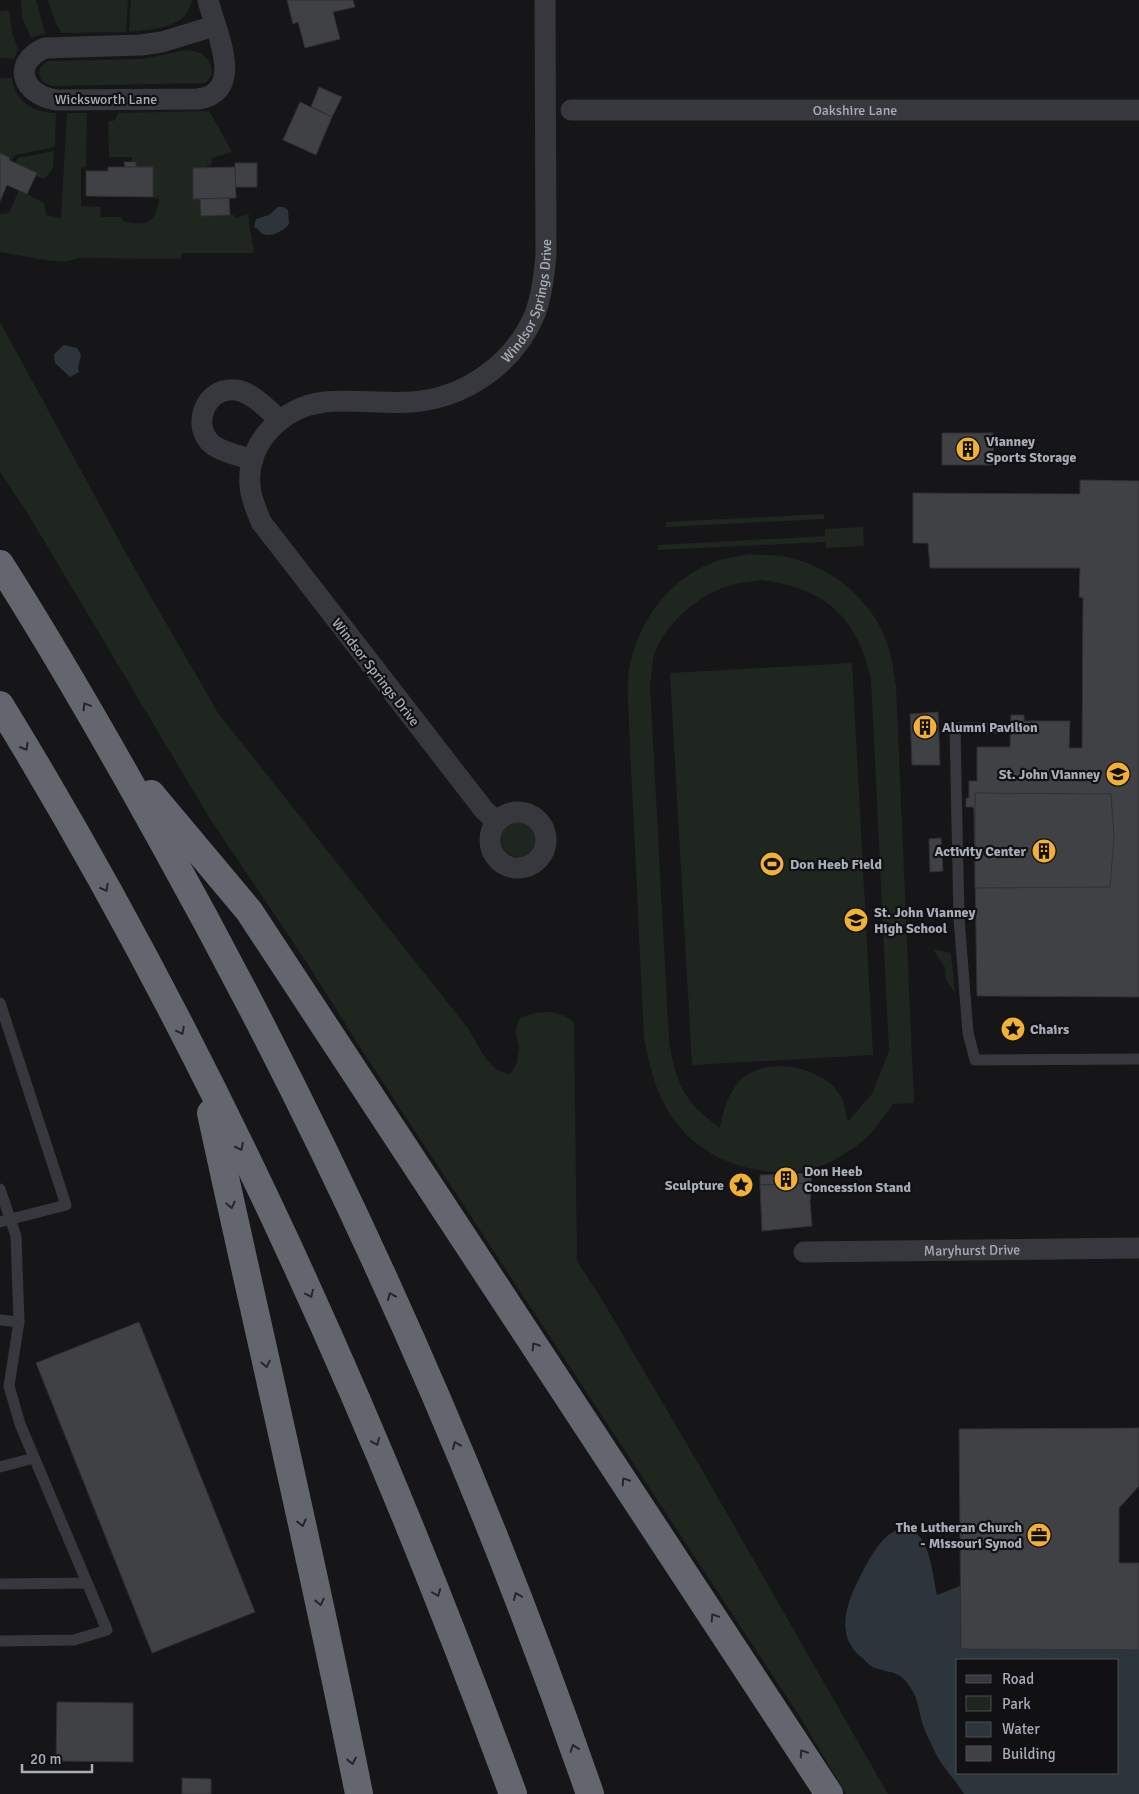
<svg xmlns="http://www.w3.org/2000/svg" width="1139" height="1794" font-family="Signika,sans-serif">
<rect width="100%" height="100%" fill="#161618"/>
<!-- green -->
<g fill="#1e261f" fill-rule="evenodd">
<polygon points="21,0 36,0 45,33 31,38 22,17"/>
<polygon points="48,0 128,0 126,32 62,33 56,24"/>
<path d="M131,0H192C188,29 152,29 129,32Z"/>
<polygon points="9,10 12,32 18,50 14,59 0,58 0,11"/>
<path d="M186,50C202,51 212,58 212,74L206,83L52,86C42,84 38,78 40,67L48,61L143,59Z"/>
<path d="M0,78H12C14,101 34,113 56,113L55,147L15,155L11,161L10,158L0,153Z"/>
<path d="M209,111L232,152L212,158L211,165H207V168H193V199H200L201,216L234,215L235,218L249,214C248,228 253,240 254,253H183L180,259L80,258L64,262L45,260L0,252V214L9,213L19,190L44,203L46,215L61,218L67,113H87L86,167L81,168V206L100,207L101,217H120L125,222C149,226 155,223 159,199L153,197V167H136V162L132,161V157H109L108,122L115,120L118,113Z"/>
<polygon points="54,151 53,168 45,179 35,176 36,173 15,163 18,158"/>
<path d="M0,322L128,557L218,713L467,1027C478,1044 488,1072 510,1074L517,1063L519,1048L515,1031L520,1018C539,1010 557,1009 574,1022L577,1261L604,1303L702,1470L888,1794H846L802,1720L363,1052L307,963L209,817L28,514L0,472Z"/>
<polygon points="824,514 824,519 666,527 666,522"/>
<polygon points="863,527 864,546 826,548 825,542 658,550 658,545 825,536 825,529"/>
<path d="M750,554C760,555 771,555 781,556C830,564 874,600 889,648C892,660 894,673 896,686L914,1103L893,1104C883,1118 871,1136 856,1146C846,1153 834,1161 823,1165C781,1182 720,1168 688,1136C660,1109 651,1075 644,1038L628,704C628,693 627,680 629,669C638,621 671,575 720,560C730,557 740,556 750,554ZM761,580C825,588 857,616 871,679L889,1051L872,1094L848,1121C845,1112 845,1101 838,1092C820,1067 770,1057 744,1077C729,1089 723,1111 720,1128C684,1101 676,1085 669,1041L650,686C651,677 652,668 653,659C662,625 699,594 731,585C740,582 751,582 761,580Z"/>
<polygon points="852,663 873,1055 692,1065 670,673"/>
<circle cx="519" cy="839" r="18"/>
<polygon points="933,949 951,953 955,993 946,980 945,968"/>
</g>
<!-- water -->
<g fill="#2c353c" fill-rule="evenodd">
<path d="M278,207H284L288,210L289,224C284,230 273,238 263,234C258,232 260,229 254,227L256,219L269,215Z"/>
<polygon points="64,345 77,348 81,355 78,368 79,372 70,377 55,363 54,354"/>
<path d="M905,1527C931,1534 932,1573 937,1595L960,1586L961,1649L1139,1650V1794H964C955,1779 941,1766 934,1750C930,1741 925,1732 922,1722C919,1712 918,1699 912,1690C900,1670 893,1674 875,1668C869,1666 864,1659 860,1656C832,1632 850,1595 864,1569C874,1551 884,1532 905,1527ZM958,1660H1118V1773H958Z"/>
</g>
<!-- building -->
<g fill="#404145" stroke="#303034">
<polygon points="287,0 353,0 355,7 333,12 340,39 305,48 298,22 293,24"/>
<polygon points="319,87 342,97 332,117 311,107"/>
<polygon points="300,102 332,117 316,155 283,140"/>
<polygon points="0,153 10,158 9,160 37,173 27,194 7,185 0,201"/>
<polygon points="124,162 136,162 136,167 125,167"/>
<rect x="235" y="163" width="22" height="24"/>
<polygon points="108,167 153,167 153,197 86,196 86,171 108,171"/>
<polygon points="235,167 236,198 193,199 193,168"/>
<polygon points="229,198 230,215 201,216 200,199"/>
<polygon points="942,433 993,433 994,465 942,465"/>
<polygon points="1080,480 1139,481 1139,997 977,996 974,810 973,807 966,807 966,798 969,798 969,781 977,781 977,747 1010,747 1011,715 1024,715 1024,721 1070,721 1069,748 1082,748 1083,598 1079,597 1080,568 930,568 928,543 913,543 913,493 1080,494"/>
<polygon points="938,712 940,765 912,765 910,714"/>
<polygon points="975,793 1111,794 1114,837 1110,887 975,888"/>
<polygon points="941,838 943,871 930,872 929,839"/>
<polygon points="810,1173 812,1183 760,1185 760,1175"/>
<polygon points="812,1183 810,1201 812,1226 762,1231 760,1185"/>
<polygon points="139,1322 255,1612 152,1653 36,1363"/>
<polygon points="1139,1428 1139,1486 1119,1508 1119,1563 1139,1563 1139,1650 961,1649 959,1429"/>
<polygon points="57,1702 133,1703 133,1762 56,1761"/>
<polygon points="182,1778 211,1779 211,1794 182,1794"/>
</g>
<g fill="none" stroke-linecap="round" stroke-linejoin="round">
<!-- service -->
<g stroke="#37383d" stroke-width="11">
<polyline points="998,728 955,728 959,918 968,1033 975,1060 1139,1059"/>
<polyline points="0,1003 66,1205 0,1222"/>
<polyline points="0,1189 16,1236 19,1322 9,1386 20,1424 107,1630 74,1640 0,1641"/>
<polyline points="0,1320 19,1322"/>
<polyline points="0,1467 34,1458"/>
<polyline points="0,1584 87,1583"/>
</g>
<!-- minor -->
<g stroke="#37383d" stroke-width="21">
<path d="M208,0C215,30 247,92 198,99L57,100C23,96 10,63 45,48L141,45L162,42L214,26"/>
<path id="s1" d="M571,110H1139"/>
<path d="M253,460C241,456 224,453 213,445C190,427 205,386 236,390C252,392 268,410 280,420"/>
<circle cx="518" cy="840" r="28"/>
<path id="s2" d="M497,822L484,810L261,522C257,511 251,499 250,486C246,442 283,407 324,402C353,399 383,404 412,402C465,398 514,364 535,314C542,295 544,275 546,255L545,0"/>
<path id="s3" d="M804,1252L1139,1248"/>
</g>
<!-- motorway -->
<g stroke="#63666e" stroke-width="28">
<path d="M0,564C58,655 111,748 163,842C333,1147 476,1465 590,1794"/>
<path d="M0,705C210,1048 375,1417 513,1794"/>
<polyline points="151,794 249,911 829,1794"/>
<path d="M211,1113C260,1340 314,1566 359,1794"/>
</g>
</g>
<!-- one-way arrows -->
<defs><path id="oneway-chevron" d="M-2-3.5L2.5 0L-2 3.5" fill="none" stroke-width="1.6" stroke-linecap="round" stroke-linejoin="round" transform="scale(1.25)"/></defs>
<g stroke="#26262a">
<use href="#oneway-chevron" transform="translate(86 706) rotate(-121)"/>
<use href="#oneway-chevron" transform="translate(25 747) rotate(60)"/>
<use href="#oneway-chevron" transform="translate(105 888) rotate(61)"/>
<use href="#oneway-chevron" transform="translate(181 1031) rotate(63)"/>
<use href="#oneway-chevron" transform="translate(240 1147) rotate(63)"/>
<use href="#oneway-chevron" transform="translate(231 1205) rotate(78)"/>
<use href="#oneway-chevron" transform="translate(310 1294) rotate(65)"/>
<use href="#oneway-chevron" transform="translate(391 1296) rotate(-114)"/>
<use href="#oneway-chevron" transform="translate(535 1346) rotate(-123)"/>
<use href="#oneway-chevron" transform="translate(266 1364) rotate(78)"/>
<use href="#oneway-chevron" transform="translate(376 1442) rotate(67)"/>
<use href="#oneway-chevron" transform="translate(456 1445) rotate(-113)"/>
<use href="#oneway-chevron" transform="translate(625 1481) rotate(-123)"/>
<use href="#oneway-chevron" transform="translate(302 1523) rotate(76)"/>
<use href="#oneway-chevron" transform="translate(437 1593) rotate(69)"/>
<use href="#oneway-chevron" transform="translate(517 1596) rotate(-112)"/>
<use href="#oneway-chevron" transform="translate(320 1602) rotate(78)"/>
<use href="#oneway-chevron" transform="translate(714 1617) rotate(-123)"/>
<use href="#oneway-chevron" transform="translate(574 1748) rotate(-109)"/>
<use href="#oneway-chevron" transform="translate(803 1753) rotate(-123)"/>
<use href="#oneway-chevron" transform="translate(352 1761) rotate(79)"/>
</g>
<!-- icons -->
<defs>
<symbol id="building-disc" viewBox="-11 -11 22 22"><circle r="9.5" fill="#f2b134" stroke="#111113"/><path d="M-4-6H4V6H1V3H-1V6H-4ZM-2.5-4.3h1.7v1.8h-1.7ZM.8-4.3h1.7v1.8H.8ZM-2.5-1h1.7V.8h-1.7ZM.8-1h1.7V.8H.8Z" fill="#111"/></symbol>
<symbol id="school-disc" viewBox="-11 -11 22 22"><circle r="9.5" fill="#f2b134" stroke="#111113"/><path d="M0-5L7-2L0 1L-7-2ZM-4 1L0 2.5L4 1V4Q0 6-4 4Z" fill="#111"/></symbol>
<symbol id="stadium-disc" viewBox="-11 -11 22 22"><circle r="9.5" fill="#f2b134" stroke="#111113"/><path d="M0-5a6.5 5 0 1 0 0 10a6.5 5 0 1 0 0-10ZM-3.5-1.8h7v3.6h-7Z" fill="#111"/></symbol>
<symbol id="sight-disc" viewBox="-11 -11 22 22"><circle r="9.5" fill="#f2b134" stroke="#111113"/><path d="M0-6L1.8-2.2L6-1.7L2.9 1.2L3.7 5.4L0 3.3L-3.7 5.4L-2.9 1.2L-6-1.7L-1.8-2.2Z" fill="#111"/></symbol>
<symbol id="office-disc" viewBox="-11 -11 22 22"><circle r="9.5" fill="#f2b134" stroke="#111113"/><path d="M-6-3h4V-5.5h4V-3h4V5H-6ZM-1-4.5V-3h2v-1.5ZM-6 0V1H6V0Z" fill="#111"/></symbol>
</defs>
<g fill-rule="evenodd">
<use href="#building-disc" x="954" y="435" width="28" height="28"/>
<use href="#building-disc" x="911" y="713" width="28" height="28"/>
<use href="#school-disc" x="1104" y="760" width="28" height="28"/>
<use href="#building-disc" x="1030" y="837" width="28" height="28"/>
<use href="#stadium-disc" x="758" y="850" width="28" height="28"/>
<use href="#school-disc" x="842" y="906" width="28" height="28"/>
<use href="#sight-disc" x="999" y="1015" width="28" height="28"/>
<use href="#building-disc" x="772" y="1165" width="28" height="28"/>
<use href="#sight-disc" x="727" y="1171" width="28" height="28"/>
<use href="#office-disc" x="1025" y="1521" width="28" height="28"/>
</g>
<g text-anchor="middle" stroke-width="4.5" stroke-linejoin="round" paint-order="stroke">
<!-- street labels -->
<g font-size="14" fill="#a8adb8" stroke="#111113">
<text x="106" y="104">Wicksworth Lane</text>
<text dy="5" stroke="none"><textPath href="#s1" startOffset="284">Oakshire Lane</textPath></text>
<text dy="5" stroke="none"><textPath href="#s2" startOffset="800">Windsor Springs Drive</textPath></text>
<text transform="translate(376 672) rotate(52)" y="5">Windsor Springs Drive</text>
<text dy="5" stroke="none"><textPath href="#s3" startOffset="168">Maryhurst Drive</textPath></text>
</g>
<!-- poi labels -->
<g font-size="14" font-weight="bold" fill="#a8adb8" stroke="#111113" text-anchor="start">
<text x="986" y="446">Vianney<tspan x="986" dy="16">Sports Storage</tspan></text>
<text x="942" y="732">Alumni Pavilion</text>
<text x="1100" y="779" text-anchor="end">St. John Vianney</text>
<text x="1026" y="856" text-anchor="end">Activity Center</text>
<text x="790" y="869">Don Heeb Field</text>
<text x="874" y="917">St. John Vianney<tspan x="874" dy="16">High School</tspan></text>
<text x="1030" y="1034">Chairs</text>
<text x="804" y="1176">Don Heeb<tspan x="804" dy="16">Concession Stand</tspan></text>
<text x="724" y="1190" text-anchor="end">Sculpture</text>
<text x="1022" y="1532" text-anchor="end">The Lutheran Church<tspan x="1022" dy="16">- Missouri Synod</tspan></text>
</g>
</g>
<!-- legend -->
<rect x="956" y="1659" width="162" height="115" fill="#111113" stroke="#4d4f55"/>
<rect x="966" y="1675" width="25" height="8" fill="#37383d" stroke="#4d4f55"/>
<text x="1002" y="1684" font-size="15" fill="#a8adb8">Road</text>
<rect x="966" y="1696" width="25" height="15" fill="#1e261f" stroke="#4d4f55"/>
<text x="1002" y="1709" font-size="15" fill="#a8adb8">Park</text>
<rect x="966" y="1722" width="25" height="15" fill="#2c353c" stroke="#4d4f55"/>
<text x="1002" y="1734" font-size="15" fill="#a8adb8">Water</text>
<rect x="966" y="1746" width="25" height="15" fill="#404145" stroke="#4d4f55"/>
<text x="1002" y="1759" font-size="15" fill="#a8adb8">Building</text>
<!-- scale -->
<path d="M22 1764v8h70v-8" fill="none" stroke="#a8adb8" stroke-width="2.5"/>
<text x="30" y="1764" font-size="15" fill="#a8adb8" stroke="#111113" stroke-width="4" paint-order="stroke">20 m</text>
</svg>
